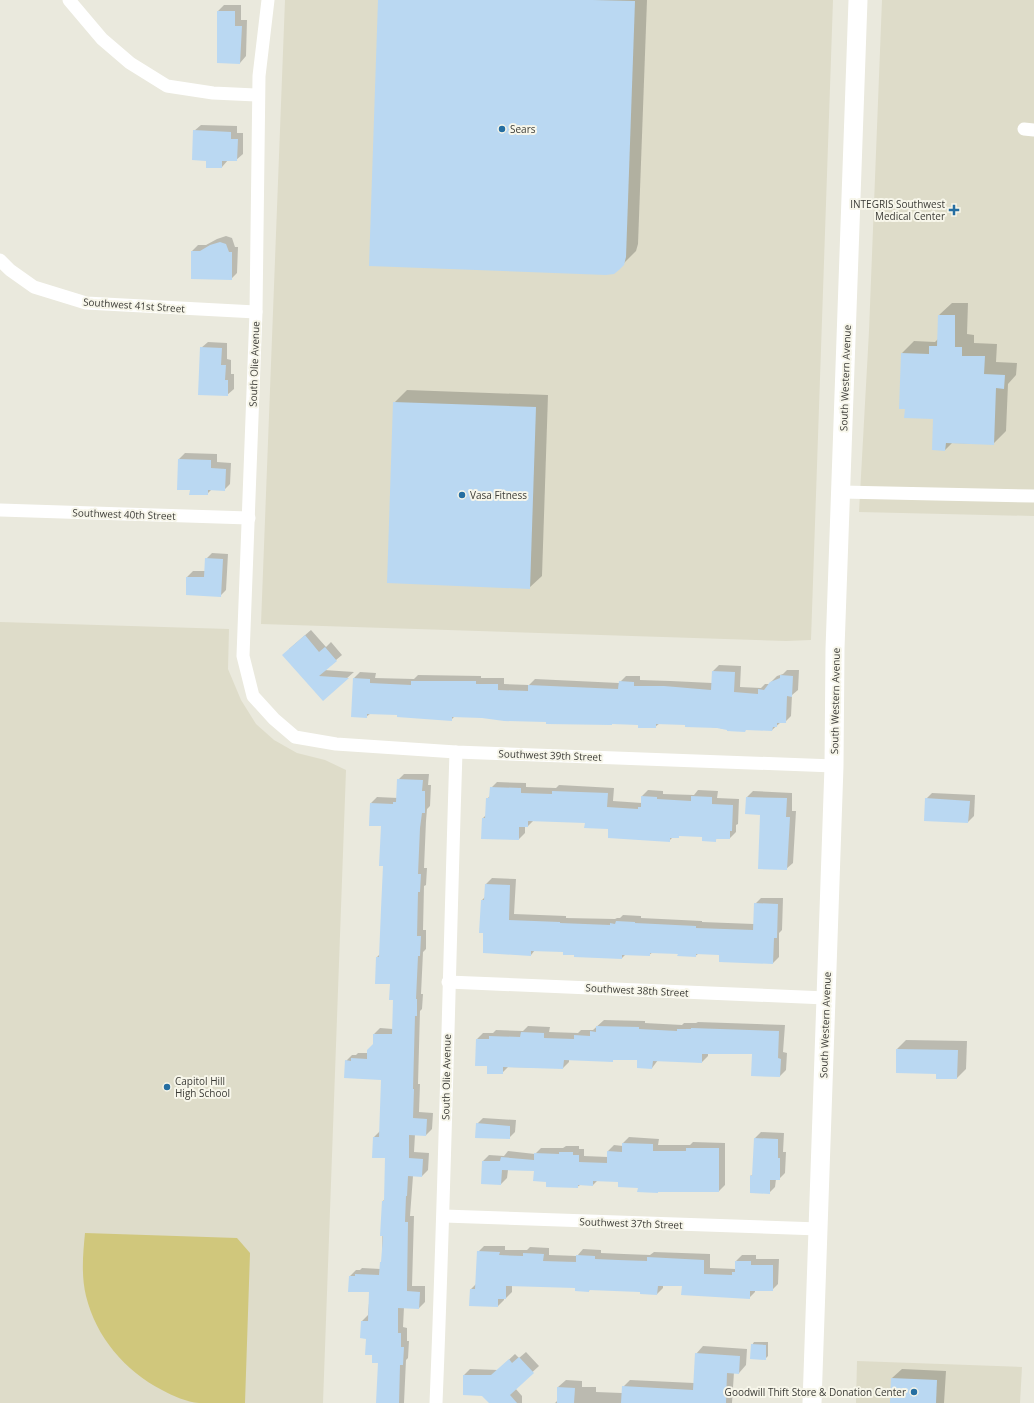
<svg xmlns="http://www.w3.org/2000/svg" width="1034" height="1403" font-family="'Open Sans',sans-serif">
<rect width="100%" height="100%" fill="#eae9dd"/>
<!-- built -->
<g fill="#dedcc9">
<polygon points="285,0 833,0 811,640 786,641 261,624"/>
<polygon points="882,0 1034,0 1034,516 859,512 869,331"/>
<polygon points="0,622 229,629 228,669 241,700 256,724 274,740 297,753 325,760 346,770 323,1403 0,1403"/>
<polygon points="857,1361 1022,1367 1020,1403 856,1403"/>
</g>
<!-- green -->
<path fill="#d0c77c" d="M85,1233L237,1238L250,1253L245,1403C230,1403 214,1403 199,1403C187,1402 173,1396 162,1390C125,1371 96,1337 86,1296C81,1275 83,1254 85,1233Z"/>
<!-- shadow -->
<g fill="#0003">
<polygon points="379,0 647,0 638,244 636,251 618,269"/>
<polygon points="224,5 241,5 241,20 247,20 246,56 240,63 218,11"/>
<polygon points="201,125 237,126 237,133 243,133 243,154 236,160 228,160 222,167 207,160 194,131"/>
<polygon points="226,236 232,238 235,247 238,247 237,273 231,279 192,251 198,245 206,245 217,239"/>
<polygon points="952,303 968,303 967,334 974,335 974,343 997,344 996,362 1017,363 1016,375 1008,384 1006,431 993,444 952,443 945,450 934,418 906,408 902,353 914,341 935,342 939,338 939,315"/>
<polygon points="208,342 227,343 227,359 231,360 231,374 234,374 234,389 227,395 201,348"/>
<polygon points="407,390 548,395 542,576 529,588 394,403"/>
<polygon points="185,453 217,454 217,462 231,463 230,484 224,490 212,489 207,494 191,489 179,459"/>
<polygon points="212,553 228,554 226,590 220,596 187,577 193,571 205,571 206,559"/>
<polygon points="311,630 326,647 331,642 342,655 324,670 354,672 323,699 289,649"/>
<polygon points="719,665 741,666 740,687 761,688 765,684 769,684 777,676 783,674 787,670 799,670 798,690 792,695 791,716 785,722 781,722 772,730 728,730 728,729 686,724 660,723 655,727 639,724 455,716 451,720 398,714 371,713 366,717 354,678 360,672 376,673 375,678 414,679 418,675 481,676 481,678 504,678 504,684 529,685 535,679 619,683 626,676 640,676 640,680 671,681 712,683 713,671"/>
<polygon points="404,774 429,774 428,785 431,785 430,806 427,809 426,821 424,868 427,868 426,885 424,886 423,930 426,930 426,949 423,952 421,994 423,994 422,1009 420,1011 418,1084 420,1084 419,1112 433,1113 432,1129 426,1135 415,1134 414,1152 429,1153 428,1170 422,1176 413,1176 410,1216 414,1216 412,1286 425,1286 425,1302 419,1308 404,1307 403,1327 407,1328 407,1341 409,1341 408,1358 406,1360 404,1403 377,1403 379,1362 373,1354 367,1338 362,1321 368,1315 370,1291 350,1276 356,1270 360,1270 362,1268 381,1269 382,1261 383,1201 385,1199 386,1157 374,1137 380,1131 382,1079 346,1061 352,1055 356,1055 358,1053 368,1053 374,1045 374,1034 380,1028 393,1029 394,999 391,983 377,957 380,954 384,865 382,825 371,803 377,797 398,798 398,780"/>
<polygon points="497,782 526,783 526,787 556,788 559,785 614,788 613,801 642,803 642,796 648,790 663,791 663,794 694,795 698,790 718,791 717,798 739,799 738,824 736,825 736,832 730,838 718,838 715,840 703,836 680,835 678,837 673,837 669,841 586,822 534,820 528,826 525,826 525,833 519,839 483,818 486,815 487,799 491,795 491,788"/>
<polygon points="753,791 792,793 792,811 796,811 793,863 786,869 761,814 747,797"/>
<polygon points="932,793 975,795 974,816 968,822 926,799"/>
<polygon points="492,878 516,879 514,914 566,916 566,918 615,919 617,918 620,918 623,915 641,916 641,918 702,921 702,922 754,924 755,904 761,898 783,898 782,930 779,933 779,957 773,963 720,954 698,954 695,956 679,953 653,952 649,955 626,954 622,958 575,954 564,951 535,950 531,955 485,932 482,900 486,896 486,884"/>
<polygon points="604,1020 645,1021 645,1023 682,1025 684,1023 696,1023 698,1022 785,1025 783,1052 787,1053 786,1070 780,1076 753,1053 708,1053 708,1056 702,1062 658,1060 652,1068 638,1059 569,1060 569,1062 563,1068 508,1067 502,1073 488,1065 477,1039 483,1033 493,1033 496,1030 523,1031 528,1026 550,1027 549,1032 578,1033 581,1030 593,1030"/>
<polygon points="906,1040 967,1041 966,1069 957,1078 937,1073 897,1049"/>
<polygon points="483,1118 516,1120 515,1132 509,1138 477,1124"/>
<polygon points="761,1132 784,1133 783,1152 786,1152 785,1173 779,1179 776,1179 775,1187 769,1193 751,1176 753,1174 755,1138"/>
<polygon points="629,1137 659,1139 658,1145 690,1145 693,1142 725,1143 725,1185 719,1191 659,1191 658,1192 619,1181 597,1181 593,1185 580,1185 577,1187 548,1181 535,1170 508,1170 507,1178 501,1184 483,1161 489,1155 504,1156 508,1151 535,1154 541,1148 563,1148 566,1146 579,1146 579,1149 584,1149 584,1156 608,1157 608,1151 614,1145 623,1146 623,1143"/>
<polygon points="484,1246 505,1246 505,1250 527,1250 530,1247 549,1248 549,1255 577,1256 583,1249 601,1250 601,1253 624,1254 650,1255 654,1252 710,1254 710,1268 736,1269 736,1261 742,1255 756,1255 756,1259 779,1259 778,1284 772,1290 755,1290 755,1292 749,1298 683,1285 663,1285 663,1288 657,1294 641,1291 590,1289 589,1291 576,1287 512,1285 512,1292 506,1298 504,1298 504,1300 498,1306 471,1289 476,1284 478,1252"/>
<polygon points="754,1342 768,1342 768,1356 765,1359 752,1345"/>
<polygon points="703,1346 747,1349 746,1365 739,1373 734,1372 732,1403 555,1403 558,1400 558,1387 566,1380 582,1381 582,1387 596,1387 596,1392 622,1393 623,1387 630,1380 694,1383 696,1354"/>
<polygon points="526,1352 539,1366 515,1388 522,1396 522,1403 490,1403 464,1375 470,1369 498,1370 515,1354 519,1358"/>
<polygon points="902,1369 946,1371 944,1403 891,1403 892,1378"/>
</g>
<!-- building -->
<g fill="#bad8f2">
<polygon points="378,0 593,0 635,1 626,257 624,265 619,270 614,274 606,275 369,266"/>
<polygon points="217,11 235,11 235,26 242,26 240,64 217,63"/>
<polygon points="193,130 231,132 231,139 238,139 237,161 222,161 222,168 206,168 206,161 192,160"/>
<polygon points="220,242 226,244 229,252 232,252 232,280 191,279 191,251 200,251 210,245"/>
<polygon points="938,315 955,315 955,347 962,347 962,356 985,356 984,374 1005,375 1004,389 996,388 994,445 946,443 945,451 932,450 933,419 904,418 905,409 899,409 901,353 929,354 929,346 937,346"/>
<polygon points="200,347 222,348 221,365 226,365 225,380 228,380 228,396 198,395"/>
<polygon points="393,402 536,407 530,589 387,583"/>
<polygon points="178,459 211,460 211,468 226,469 225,491 208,490 208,495 189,495 190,490 177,490"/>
<polygon points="205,558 223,559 221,597 186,595 186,577 204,577"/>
<polygon points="305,635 319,652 325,647 337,661 319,676 349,678 323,701 282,655"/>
<polygon points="712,671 735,672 734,692 758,694 758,689 764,690 770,682 780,678 780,675 793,676 792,697 787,696 786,723 777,723 777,727 773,727 772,731 746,730 745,732 727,731 727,730 717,728 685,727 685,725 656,724 656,728 638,728 638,725 612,724 612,725 546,724 546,722 504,721 482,718 452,717 452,721 438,720 397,717 397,715 367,714 367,718 351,717 353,678 370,679 370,683 411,685 411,681 476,681 476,684 498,684 498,690 528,691 528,685 618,689 619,681 634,682 634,686 664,686 711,690"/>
<polygon points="397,779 423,780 422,791 425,791 425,813 422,813 420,828 418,874 421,874 420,892 418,892 417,936 421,936 420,956 418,956 416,999 417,999 417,1016 415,1016 413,1089 414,1089 413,1118 427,1119 426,1136 409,1135 409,1158 423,1159 422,1177 408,1176 407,1196 406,1196 405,1222 408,1222 407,1291 420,1292 419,1309 398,1308 398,1333 401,1333 401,1347 404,1347 403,1365 400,1365 399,1403 376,1403 378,1363 372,1363 372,1355 365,1355 366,1339 360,1338 361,1321 368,1321 369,1292 348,1292 349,1276 355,1276 355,1274 379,1275 380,1262 381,1262 383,1236 380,1236 382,1201 384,1201 385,1158 372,1158 373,1137 379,1137 381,1080 344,1078 345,1060 351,1061 351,1058 367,1059 367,1050 373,1044 373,1034 392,1034 393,1000 389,1000 390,984 375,984 376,957 379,957 381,909 383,866 379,866 381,826 369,826 370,803 393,804 393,802 396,802"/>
<polygon points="490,787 521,788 521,793 552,794 552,791 608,793 607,807 638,809 638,807 641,807 641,796 657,797 657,799 691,801 691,796 712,797 712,804 733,805 732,831 730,831 730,839 716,839 716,842 702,841 702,837 679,836 679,838 670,838 670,842 608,838 608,829 584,828 585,823 528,821 528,827 519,827 519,840 481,839 482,818 485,818 486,798 489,798"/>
<polygon points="746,797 787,798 786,817 790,817 787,870 758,869 760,815 745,814"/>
<polygon points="925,798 970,801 968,823 924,821"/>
<polygon points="485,884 510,885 509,920 560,922 560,923 610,925 610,923 615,924 616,921 635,922 635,923 696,926 696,928 753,930 754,903 778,904 777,938 774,938 773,964 719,962 719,955 696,954 696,957 677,956 678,954 650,953 650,956 622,955 622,959 574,957 574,955 563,955 563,952 531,951 531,956 483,953 483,933 479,933 481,900 484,900"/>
<polygon points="596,1026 639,1027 639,1029 677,1031 677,1029 691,1029 691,1028 779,1031 778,1058 781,1059 780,1077 751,1076 752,1054 702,1054 702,1063 653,1061 652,1069 637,1068 637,1060 613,1060 613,1062 564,1060 563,1069 503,1067 503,1074 487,1074 487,1066 475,1066 476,1039 489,1039 489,1036 520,1037 521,1032 544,1033 544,1038 574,1039 574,1035 590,1036 590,1031 596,1032"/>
<polygon points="896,1049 958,1050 957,1079 936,1079 936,1074 896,1073"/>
<polygon points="476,1123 510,1126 510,1139 475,1138"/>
<polygon points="754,1138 778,1139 778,1158 780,1158 780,1180 770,1180 770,1194 750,1193 750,1175 752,1176"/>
<polygon points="622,1143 653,1144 653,1151 686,1151 686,1148 719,1148 719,1192 658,1192 658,1193 637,1192 638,1188 618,1187 618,1182 593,1181 593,1186 578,1185 578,1188 546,1187 546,1182 533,1181 534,1171 502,1170 501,1185 481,1184 482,1161 500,1161 501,1157 534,1160 534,1153 559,1154 559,1152 573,1152 573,1155 579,1155 579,1162 607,1163 607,1151 622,1152"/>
<polygon points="477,1251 500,1252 499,1255 523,1256 523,1253 544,1254 543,1261 576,1262 576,1255 595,1256 595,1259 618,1260 647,1261 647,1257 704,1260 704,1274 732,1275 732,1272 735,1272 735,1261 751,1261 751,1265 773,1265 773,1291 750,1291 750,1299 681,1295 682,1286 658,1286 657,1295 640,1294 640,1292 589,1290 589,1292 575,1291 575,1288 506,1286 506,1299 498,1299 498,1307 469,1306 470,1289 475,1289"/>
<polygon points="751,1344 766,1345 766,1360 750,1359"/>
<polygon points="695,1353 740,1356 739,1374 727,1373 726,1403 621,1403 622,1386 693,1390"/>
<polygon points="519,1357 534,1373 510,1395 517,1403 489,1403 482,1396 463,1395 463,1375 491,1375 509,1359 512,1363"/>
<polygon points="891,1378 937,1380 936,1403 890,1403"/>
<polygon points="557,1387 575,1388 574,1403 557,1403"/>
</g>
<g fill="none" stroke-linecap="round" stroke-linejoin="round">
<!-- street -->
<g stroke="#fff" stroke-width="13">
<polyline points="69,0 102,39 130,63 167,86 213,93 258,95"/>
<polyline points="268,0 259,76 256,312 243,656 253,696 274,719 295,737 336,744 456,752 834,766"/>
<polyline points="1024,129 1034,130"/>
<polyline points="0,260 10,270 34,287 86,303 256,312"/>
<polyline points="841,492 1034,496"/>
<polyline points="0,510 249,518"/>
<polyline points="448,982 826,998"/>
<polyline points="444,1216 819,1229"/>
<path d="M436,1403C445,1186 449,969 456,752"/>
</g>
<!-- secondary -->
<polyline stroke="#fff" stroke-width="19" points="812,1403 834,766 835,649 858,0"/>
</g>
<!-- markers -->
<g fill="#256ea1" stroke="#f7f6ea" stroke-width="1.5">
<circle cx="502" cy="129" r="4"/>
<path d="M952 204h4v4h4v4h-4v4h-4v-4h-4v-4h4z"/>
<circle cx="462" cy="495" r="4"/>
<circle cx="167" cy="1087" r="4"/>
<circle cx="914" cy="1392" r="4"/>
</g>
<g text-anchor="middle" stroke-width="4" stroke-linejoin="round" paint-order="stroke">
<!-- poi labels -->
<g font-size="10" fill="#3c3c37" stroke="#f7f6ea" text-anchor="start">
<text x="510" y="133">Sears</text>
<text x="945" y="208" text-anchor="end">INTEGRIS Southwest<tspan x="945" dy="12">Medical Center</tspan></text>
<text x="470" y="499">Vasa Fitness</text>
<text x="175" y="1085">Capitol Hill<tspan x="175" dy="12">High School</tspan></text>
<text x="906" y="1396" text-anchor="end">Goodwill Thift Store &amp; Donation Center</text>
</g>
<!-- street labels -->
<g font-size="10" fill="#3c3c37" stroke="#f7f6ea">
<text transform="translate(134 305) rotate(4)" y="4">Southwest 41st Street</text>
<text transform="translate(254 364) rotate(-88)" y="4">South Olie Avenue</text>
<text transform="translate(845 378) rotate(-88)" y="4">South Western Avenue</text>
<text transform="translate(124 514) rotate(2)" y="4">Southwest 40th Street</text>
<text transform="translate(835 701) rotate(-89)" y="4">South Western Avenue</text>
<text transform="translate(550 755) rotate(2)" y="4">Southwest 39th Street</text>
<text transform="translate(637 990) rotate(3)" y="4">Southwest 38th Street</text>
<text transform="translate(825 1025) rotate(-88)" y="4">South Western Avenue</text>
<text transform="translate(446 1077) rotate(-89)" y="4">South Olie Avenue</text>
<text transform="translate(631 1223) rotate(2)" y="4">Southwest 37th Street</text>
</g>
</g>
</svg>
